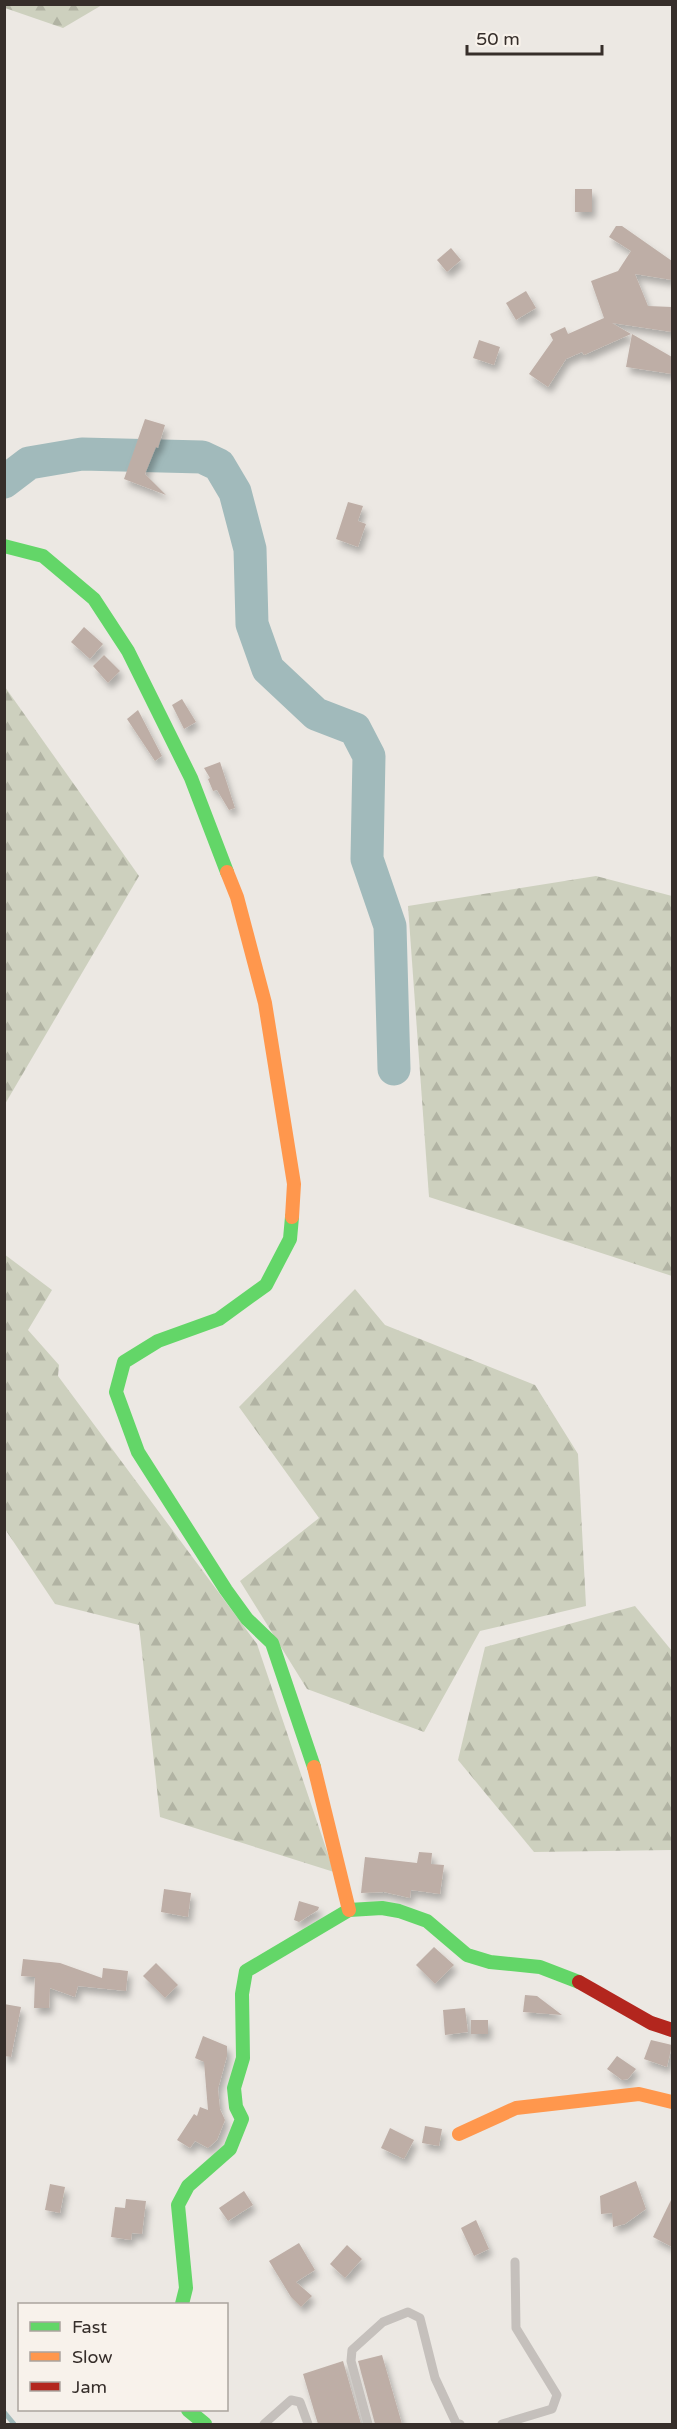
<svg xmlns="http://www.w3.org/2000/svg" width="677" height="2429" font-family="'Varela Round',sans-serif">
<defs>
<pattern id="forest-firs" width="22" height="20" patternUnits="userSpaceOnUse" patternTransform="scale(1.5)"><rect width="22" height="20" fill="#cdd0be"/><path d="M5 1l3.5 6h-7zM16 11l3.5 6h-7z" fill="#b1b3a3"/></pattern>
<filter id="shadow"><feDropShadow dx="3.5" dy="6" stdDeviation="3" flood-color="#0004"/></filter>
</defs>
<rect width="100%" height="100%" fill="#ece8e3"/>
<!-- forest -->
<g fill="url(#forest-firs)">
<polygon points="5,4 102,4 102,5 63,28 5,8"/>
<polygon points="5,687 139,876 5,1104"/>
<polygon points="596,876 672,896 672,1276 429,1197 408,906"/>
<polygon points="4,1254 52,1290 28,1330 59,1365 58,1376 257,1644 334,1872 160,1817 139,1625 55,1604 5,1529"/>
<polygon points="355,1289 385,1325 535,1385 578,1454 586,1606 480,1631 424,1732 307,1689 240,1581 319,1518 239,1407"/>
<polygon points="635,1606 672,1651 672,1850 534,1852 458,1760 485,1647"/>
</g>
<g fill="none" stroke-linecap="round" stroke-linejoin="round">
<!-- stream -->
<polyline stroke="#a1babb" stroke-width="5" points="4,2412 14,2424"/>
<!-- river -->
<polyline stroke="#a1babb" stroke-width="33" points="4,482 29,463 82,454 202,457 219,465 235,492 250,549 252,624 268,669 316,714 355,729 369,756 367,859 390,926 394,1069"/>
</g>
<!-- building -->
<g fill="#beaea6" filter="url(#shadow)">
<rect x="575" y="189" width="17" height="23"/>
<polygon points="616,226 622,226 672,261 672,280 635,274 648,306 672,307 672,332 612,323 631,334 584,355 582,352 566,359 548,387 529,374 553,340 550,334 565,327 568,334 604,318 591,281 618,271 631,251 609,237"/>
<polygon points="451,248 461,260 447,272 437,260"/>
<polygon points="526,291 536,308 516,320 506,303"/>
<polygon points="632,334 672,357 672,374 626,367"/>
<polygon points="479,340 500,347 494,365 473,358"/>
<polygon points="145,419 165,425 158,448 156,447 145,474 166,495 124,479"/>
<polygon points="348,502 363,506 358,521 366,524 358,547 336,539"/>
<polygon points="84,627 103,644 90,659 71,642"/>
<polygon points="104,655 120,671 108,683 93,666"/>
<polygon points="182,699 196,722 184,729 172,705"/>
<polygon points="138,710 162,756 155,761 127,719"/>
<polygon points="220,762 235,808 229,810 217,790 213,791 208,779 210,778 204,768"/>
<polygon points="419,1852 432,1853 431,1864 444,1865 440,1894 411,1890 410,1898 384,1892 361,1893 365,1857 417,1863"/>
<polygon points="164,1889 191,1893 188,1917 161,1912"/>
<polygon points="299,1901 319,1907 318,1910 299,1922 294,1920"/>
<polygon points="434,1947 454,1965 435,1984 416,1965"/>
<polygon points="23,1959 60,1963 102,1978 103,1968 128,1971 126,1991 78,1986 75,1997 50,1988 49,2008 34,2008 35,1977 21,1976"/>
<polygon points="156,1963 178,1985 165,1998 143,1976"/>
<polygon points="525,1995 537,1996 562,2015 523,2012"/>
<polygon points="4,2004 21,2007 11,2057 4,2056"/>
<polygon points="465,2008 468,2032 445,2035 443,2010"/>
<rect x="471" y="2020" width="17" height="14"/>
<polygon points="203,2036 227,2046 227,2056 218,2089 220,2109 225,2120 217,2140 208,2148 195,2141 190,2148 177,2140 194,2114 197,2116 200,2107 208,2110 204,2062 195,2058"/>
<polygon points="651,2040 672,2045 667,2067 644,2059"/>
<polygon points="617,2056 636,2069 628,2079 622,2080 607,2069"/>
<polygon points="425,2126 442,2129 439,2146 422,2143"/>
<polygon points="390,2128 414,2140 404,2159 381,2148"/>
<polygon points="636,2181 646,2209 625,2224 613,2227 612,2213 601,2214 600,2196"/>
<polygon points="50,2184 65,2187 60,2213 45,2210"/>
<polygon points="244,2191 253,2205 228,2221 219,2208"/>
<polygon points="672,2198 672,2247 653,2237"/>
<polygon points="126,2199 146,2201 142,2234 132,2233 131,2240 111,2237 115,2207 125,2208"/>
<polygon points="476,2220 489,2249 474,2256 461,2228"/>
<polygon points="299,2243 315,2270 296,2282 312,2296 301,2307 291,2297 269,2261"/>
<polygon points="347,2245 362,2259 345,2278 330,2264"/>
<polygon points="382,2355 402,2424 375,2424 358,2361"/>
<polygon points="343,2361 361,2424 318,2424 303,2374"/>
</g>
<g fill="none" stroke-linecap="round" stroke-linejoin="round">
<!-- lane -->
<g stroke="#c5c0bc" stroke-width="9">
<polyline points="264,2424 291,2400 300,2402 308,2424"/>
<polyline points="368,2424 351,2361 352,2350 383,2322 408,2312 420,2318 435,2378 456,2423 460,2424"/>
<polyline points="502,2424 552,2409 557,2395 516,2328 515,2262"/>
</g>
<!-- fast -->
<g stroke="#63d668" stroke-width="14">
<polyline points="4,546 43,556 94,599 128,651 191,778 227,872"/>
<polyline points="292,1217 290,1239 266,1285 219,1319 158,1341 124,1362 116,1392 138,1452 226,1590 247,1619 272,1643 314,1767"/>
<polyline points="182,2304 186,2288 178,2205 188,2186 230,2149 242,2119 236,2107 234,2088 243,2058 242,1994 246,1971 349,1910 382,1908 399,1911 427,1921 467,1955 490,1962 540,1967 579,1982"/>
<polyline points="188,2410 205,2424"/>
</g>
<!-- slow -->
<g stroke="#ff974d" stroke-width="14">
<polyline points="227,872 237,897 265,1003 294,1184 292,1217"/>
<polyline points="314,1767 349,1910"/>
<polyline points="459,2134 516,2108 639,2094 672,2102"/>
</g>
<!-- jam -->
<polyline stroke="#b3261e" stroke-width="14" points="579,1982 651,2023 672,2030"/>
</g>
<!-- border -->
<rect width="677" height="2429" fill="none" stroke="#362e2a" stroke-width="12"/>
<!-- legend -->
<rect x="18" y="2303" width="210" height="108" fill="#f8f2eb" stroke="#aaa49e" stroke-width="1.5"/>
<rect x="30" y="2322" width="30" height="9" fill="#63d668" stroke="#aaa49e" stroke-width="1.5"/>
<text x="72" y="2333" font-size="18" fill="#362e2a">Fast</text>
<rect x="30" y="2352" width="30" height="9" fill="#ff974d" stroke="#aaa49e" stroke-width="1.5"/>
<text x="72" y="2363" font-size="18" fill="#362e2a">Slow</text>
<rect x="30" y="2382" width="30" height="9" fill="#b3261e" stroke="#aaa49e" stroke-width="1.5"/>
<text x="72" y="2393" font-size="18" fill="#362e2a">Jam</text>
<!-- scale -->
<path d="M467 45v9h135v-9" fill="none" stroke="#362e2a" stroke-width="3"/>
<text x="476" y="45" font-size="18" fill="#362e2a" stroke="#f8f2eb" stroke-width="4.5" paint-order="stroke">50 m</text>
</svg>
